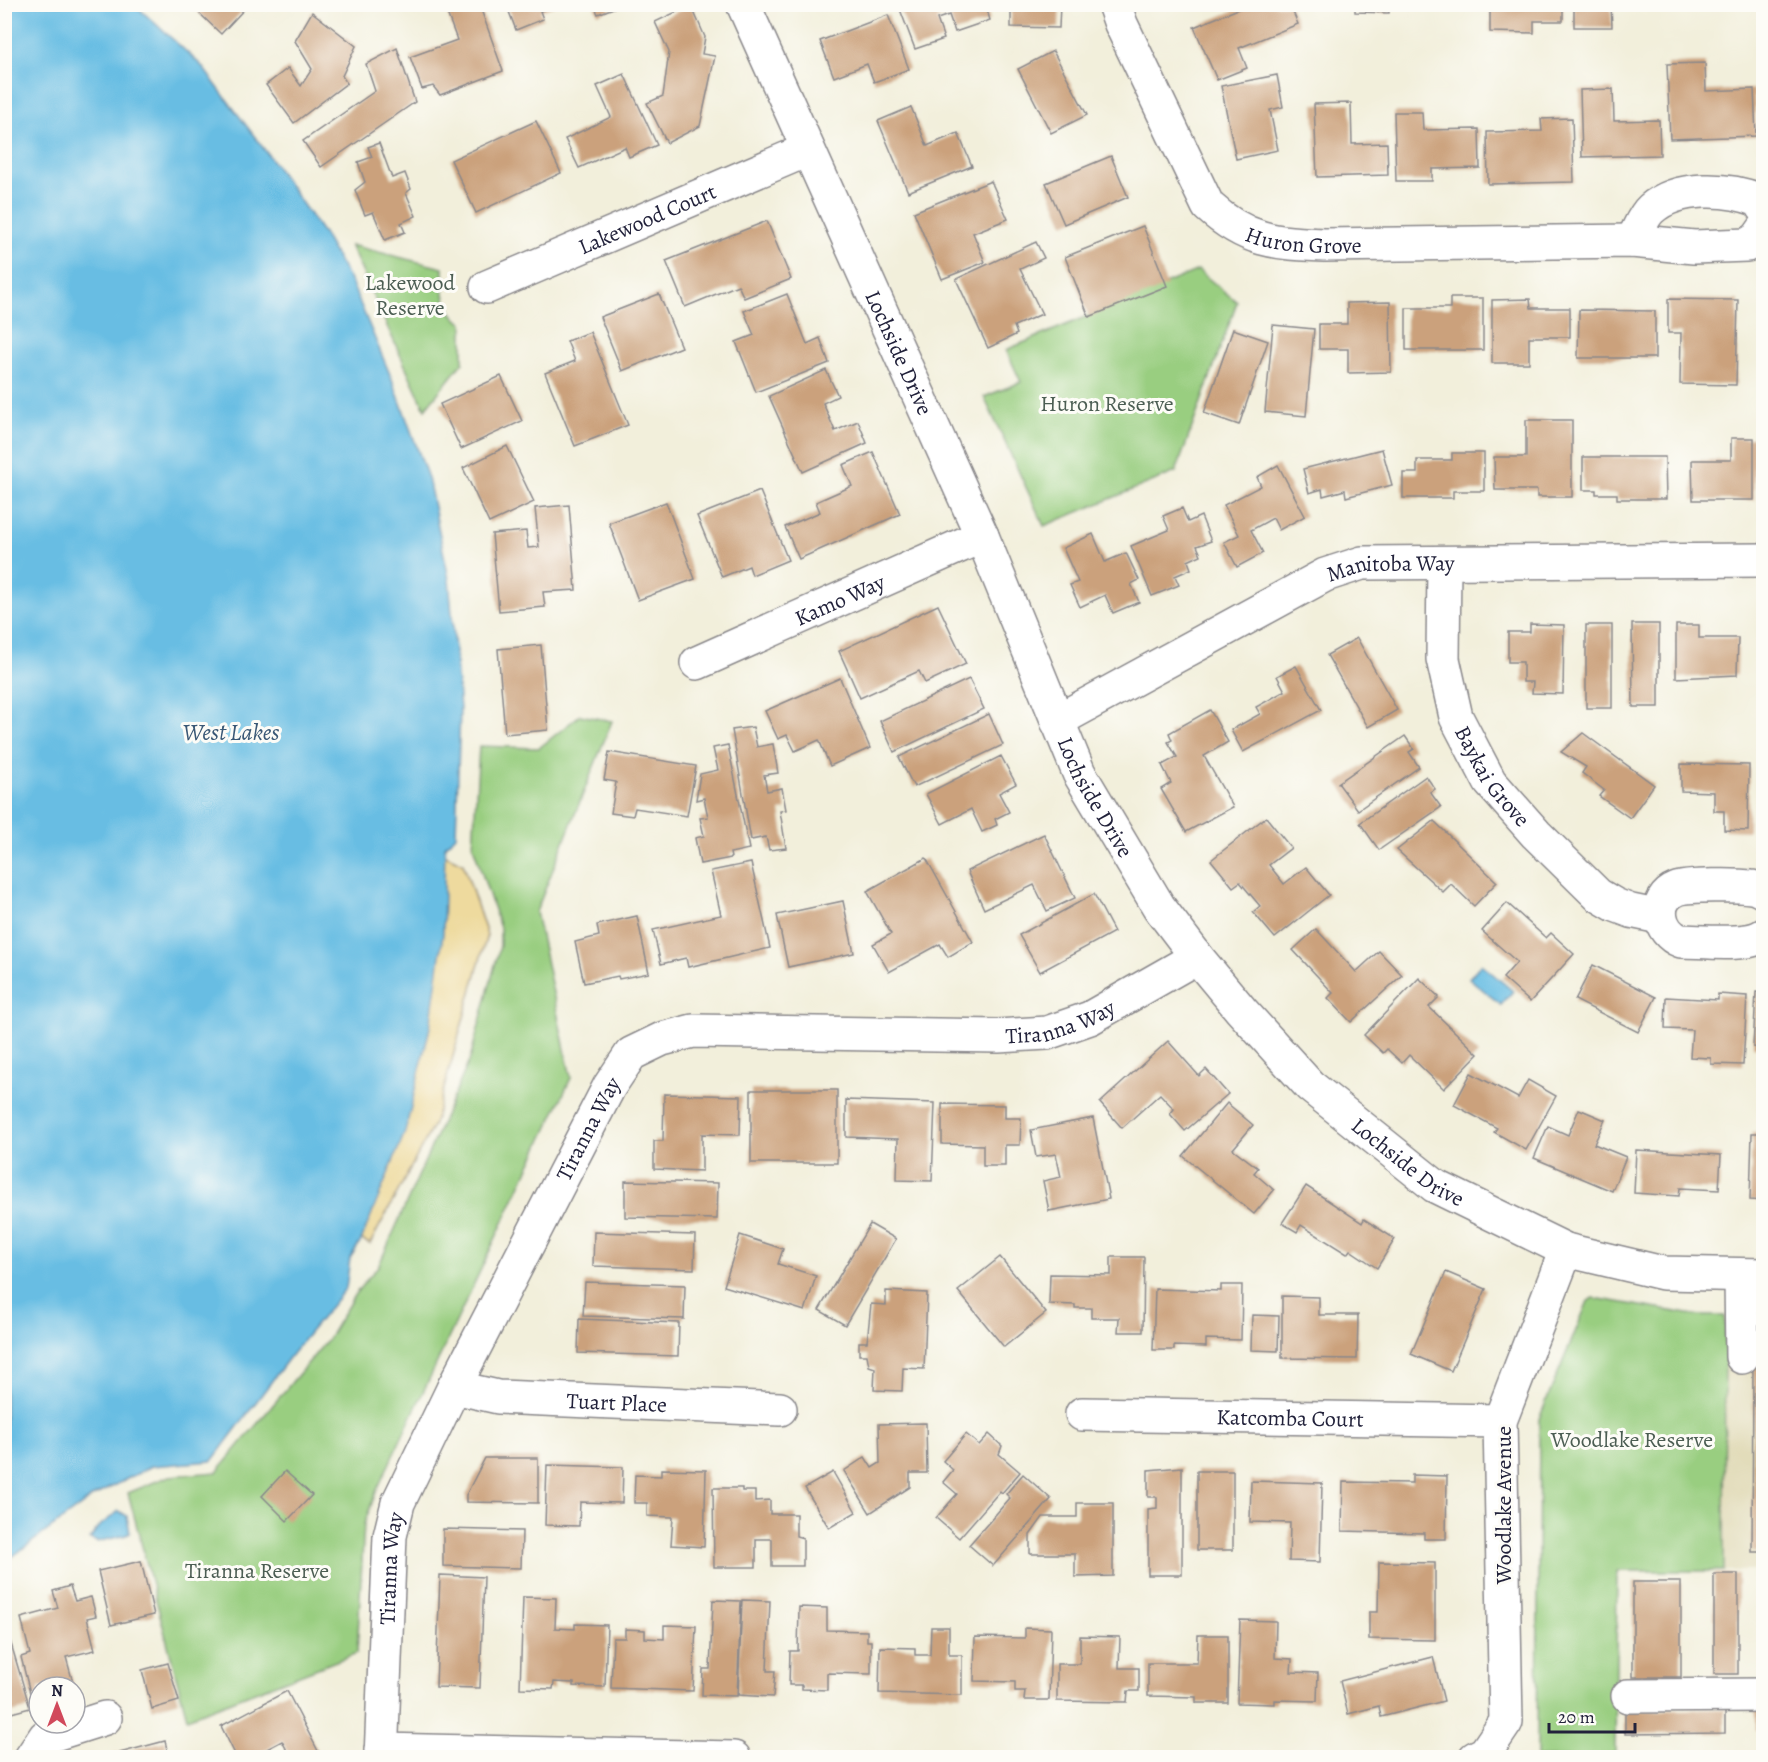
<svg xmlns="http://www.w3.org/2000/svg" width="1768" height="1762" font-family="Alegreya,serif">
<rect width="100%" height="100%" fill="#fdfcf7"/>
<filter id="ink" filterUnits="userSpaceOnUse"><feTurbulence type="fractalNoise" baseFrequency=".0167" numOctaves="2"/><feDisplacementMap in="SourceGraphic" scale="12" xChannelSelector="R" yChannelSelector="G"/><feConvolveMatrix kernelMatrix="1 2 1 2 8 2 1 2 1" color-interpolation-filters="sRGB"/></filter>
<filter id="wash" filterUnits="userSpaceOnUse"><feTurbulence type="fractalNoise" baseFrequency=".008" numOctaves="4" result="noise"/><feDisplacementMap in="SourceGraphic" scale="24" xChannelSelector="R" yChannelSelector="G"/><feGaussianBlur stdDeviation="1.35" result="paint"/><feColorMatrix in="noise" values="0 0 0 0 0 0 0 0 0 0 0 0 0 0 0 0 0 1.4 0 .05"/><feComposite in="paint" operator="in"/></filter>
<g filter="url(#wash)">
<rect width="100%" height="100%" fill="#f2efdb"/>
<!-- built -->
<polygon fill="#e2dcba" points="1725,1316 1763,1316 1763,1571 1724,1571"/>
<!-- green -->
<g fill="#99ce80" stroke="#5e785e" stroke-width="1.5">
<path d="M350,245L443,268C443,293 442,308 463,324V362L425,409Z"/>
<polygon points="1198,270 1237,302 1176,472 1044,526 984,397 1021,382 1006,350"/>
<polygon points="580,715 612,721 536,912 571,1078 376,1492 364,1524 357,1653 187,1718 128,1493 169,1476 217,1472 328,1339 355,1294 379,1265 470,1059 500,946 500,928 473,846 479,746 539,748"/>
<polygon points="1594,1298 1700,1316 1725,1316 1724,1571 1617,1571 1615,1757 1537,1758 1539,1419 1588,1301"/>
</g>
<!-- sand -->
<polygon fill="#eeda9e" stroke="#887e6c" stroke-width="1.5" points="441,853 463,863 487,935 434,1124 370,1244 358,1238"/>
<!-- water -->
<g fill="#67bde3" stroke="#44708f" stroke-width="1.5">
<polygon points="5,4 135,5 201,65 267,153 324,235 352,284 394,384 428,478 449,579 460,709 456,835 445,846 443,934 430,1027 405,1132 360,1243 350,1258 346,1288 292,1354 212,1461 152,1466 94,1496 5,1562"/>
<polygon points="1481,964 1513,991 1501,1005 1469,978"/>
<polygon points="119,1511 127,1516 130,1533 126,1535 97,1542 90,1539 97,1528"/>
</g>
<g id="blocks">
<!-- building -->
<g fill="#cba17c">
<polygon points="199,4 249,4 221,34 195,9"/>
<polygon points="469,4 479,4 503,71 440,95 433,86 422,89 410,57 457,40 447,13"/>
<polygon points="506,4 557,4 557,5 540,11 543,19 516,30"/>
<polygon points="898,4 985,4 990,20 955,32 949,15 937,19 944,39 915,49"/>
<polygon points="1011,4 1060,4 1059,28 1011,27"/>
<polygon points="1355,4 1389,4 1389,13 1355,12"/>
<polygon points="1490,4 1563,4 1563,21 1534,21 1534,33 1490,32"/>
<polygon points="1574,4 1611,4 1612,27 1574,27"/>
<polygon points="594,5 621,5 598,14"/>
<polygon points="691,5 705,37 702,54 715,56 700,126 667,143 647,103 663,96 669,52 655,22"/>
<polygon points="1248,5 1290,5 1298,24 1239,48 1247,68 1217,80 1194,27"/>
<polygon points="312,12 356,46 342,76 347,83 294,123 266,85 288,68 301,86 312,69 295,41"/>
<polygon points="888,15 909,69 874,82 867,64 834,77 820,41"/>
<polygon points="397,48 415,102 321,167 303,141 375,91 366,64"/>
<polygon points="1053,51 1087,115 1051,133 1018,69"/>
<polygon points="1705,63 1706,91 1754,89 1756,136 1670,139 1667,64"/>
<polygon points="624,74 657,145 629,157 625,147 579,168 565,139 611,117 597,86"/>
<polygon points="1277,75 1283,107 1270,110 1278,150 1236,159 1221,86"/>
<polygon points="1613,89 1614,121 1659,120 1660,155 1582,157 1580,90"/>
<polygon points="1351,103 1352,144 1387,143 1388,175 1317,177 1314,104"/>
<polygon points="911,107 927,146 958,133 972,166 908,192 878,121"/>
<polygon points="1394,112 1422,112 1423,130 1479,129 1480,168 1432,169 1432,181 1396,181"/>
<polygon points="1572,118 1574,182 1488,184 1487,132 1542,131 1541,119"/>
<polygon points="536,121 561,173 476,213 451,160"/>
<polygon points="379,143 392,178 405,173 411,189 406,193 416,216 401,223 405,232 385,240 373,212 365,215 355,190 365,182 358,162 372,157 368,147"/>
<polygon points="1111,156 1128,197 1064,224 1046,183"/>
<polygon points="991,181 1008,219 973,233 985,262 942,279 914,212"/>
<polygon points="767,221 791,279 744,298 738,285 685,307 666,261"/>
<polygon points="1143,226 1167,286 1089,317 1065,257"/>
<polygon points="1036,242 1044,258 1020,269 1042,314 1014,326 1017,334 988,348 956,279"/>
<polygon points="659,294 681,347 622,371 600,317"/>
<polygon points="787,294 807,344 820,338 829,363 756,392 736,342 754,335 744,311"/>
<polygon points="1450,298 1483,298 1483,350 1406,350 1406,308 1450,308"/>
<polygon points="1530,299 1531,308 1570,308 1570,337 1529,337 1529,363 1492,363 1492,300"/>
<polygon points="1668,299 1738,300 1736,385 1680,384 1681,333 1668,333"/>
<polygon points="1390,302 1391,372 1348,373 1348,349 1319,349 1319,324 1347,324 1347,303"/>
<polygon points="1579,310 1655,311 1655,358 1578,358"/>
<polygon points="1273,325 1314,329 1306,416 1265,412"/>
<polygon points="1233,329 1268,341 1239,425 1204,413"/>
<polygon points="590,332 628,425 575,446 545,373 575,361 567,341"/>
<polygon points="826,370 838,396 823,403 835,431 858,421 867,443 803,472 769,396"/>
<polygon points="501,376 522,421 461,449 440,404"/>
<polygon points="1526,420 1572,420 1572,497 1537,497 1537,490 1495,490 1494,457 1526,457"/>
<polygon points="1731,438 1754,438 1754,500 1693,500 1692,460 1731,460"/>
<polygon points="507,446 534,502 489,523 463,468"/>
<polygon points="1382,449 1392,485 1346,497 1345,490 1323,496 1322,489 1309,493 1303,469"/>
<polygon points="873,452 900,514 799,559 785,527 820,512 816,502 852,486 843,465"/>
<polygon points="1452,453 1484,453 1484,491 1453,491 1453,498 1403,498 1403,473 1417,473 1417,460 1452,460"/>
<polygon points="1583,457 1665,457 1666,499 1617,499 1617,494 1596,494 1596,490 1583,490"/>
<polygon points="1278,465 1305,516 1279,530 1273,518 1251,530 1263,553 1237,567 1224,542 1239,535 1224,505 1261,486 1257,477"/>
<polygon points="760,491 788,560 752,575 749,566 722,577 697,516"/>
<polygon points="666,502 695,579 638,600 609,523"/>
<polygon points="569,505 576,590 543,592 545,607 499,611 492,534 526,531 528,548 539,547 535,508"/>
<polygon points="1182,508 1188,522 1201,516 1211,541 1197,546 1201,555 1188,561 1191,569 1175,576 1179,585 1152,596 1131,546 1169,530 1163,516"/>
<polygon points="1093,534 1105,562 1126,553 1139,580 1131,584 1139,602 1113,613 1105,595 1080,607 1070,585 1078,582 1063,548"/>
<polygon points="938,605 966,664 925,683 919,671 860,698 839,651"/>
<polygon points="1530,624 1564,625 1563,694 1532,693 1533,682 1523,682 1523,662 1508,662 1508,632 1530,632"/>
<polygon points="1632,624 1659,624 1659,707 1633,707"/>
<rect x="1586" y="625" width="26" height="83"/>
<polygon points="1676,625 1699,625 1699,638 1738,638 1737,675 1676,678"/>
<polygon points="1357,638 1397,710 1368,727 1327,655"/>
<polygon points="541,645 548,730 505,734 498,649"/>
<polygon points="1296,666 1321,710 1243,752 1231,730 1260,714 1256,707 1285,691 1277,676"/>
<polygon points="840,678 870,748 830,766 819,740 795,751 787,735 778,739 765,711"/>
<polygon points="969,679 984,709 894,752 880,721"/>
<polygon points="1210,710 1228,742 1204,756 1233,807 1186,832 1161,789 1171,783 1162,765 1177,757 1168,742 1172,740 1169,733"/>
<polygon points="989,714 1003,745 914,787 899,757"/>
<polygon points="753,727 757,747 773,744 778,773 764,775 767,791 782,788 786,810 780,811 786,848 769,850 766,837 751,840 732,730"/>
<polygon points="1583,733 1654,785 1630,818 1599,796 1604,790 1582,773 1586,767 1561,752"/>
<polygon points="1405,736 1414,749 1409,752 1419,767 1358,810 1338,783"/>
<polygon points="728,745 749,849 730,853 731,858 700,864 695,838 704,836 700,818 708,817 704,798 696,800 700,774 718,770 713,748"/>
<polygon points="609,752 696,766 687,816 635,808 633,816 611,813 616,782 604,780"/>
<polygon points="1001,756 1016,784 999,793 1009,812 995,819 997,825 982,832 971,809 942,824 926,794"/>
<polygon points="1681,764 1749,765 1748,831 1724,830 1724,811 1714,811 1714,792 1681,791"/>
<polygon points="1426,776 1435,789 1430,792 1441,807 1379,850 1360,823"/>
<polygon points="1266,817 1291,848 1269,865 1284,884 1306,867 1329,895 1275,938 1253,912 1260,906 1240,882 1233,887 1211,860"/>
<polygon points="1434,821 1497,882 1474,906 1451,884 1443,892 1397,850"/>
<polygon points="1044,834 1075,898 1047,911 1034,885 984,909 967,871"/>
<polygon points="926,858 973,942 948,957 940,944 889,972 873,944 891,934 867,891"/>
<polygon points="751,863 770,948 688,967 686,958 661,964 653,930 721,915 711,871"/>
<polygon points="1094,894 1114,932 1040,972 1019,935"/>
<polygon points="843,901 854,953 788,967 777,915"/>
<polygon points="1507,903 1546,938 1551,933 1574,954 1530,1002 1503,978 1517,962 1482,931"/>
<polygon points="637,916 649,973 619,979 618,976 584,983 575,942 599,936 597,925"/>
<polygon points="1316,929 1356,972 1379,951 1402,975 1351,1022 1328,998 1333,993 1293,950"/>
<polygon points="1593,965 1656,997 1638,1032 1575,1000"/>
<polygon points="1419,978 1439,997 1429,1007 1478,1054 1444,1089 1409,1055 1402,1063 1387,1049 1383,1053 1364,1035"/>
<polygon points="1756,992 1764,993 1764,1048 1753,1047"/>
<polygon points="1718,994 1747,996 1743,1065 1711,1064 1711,1058 1690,1057 1692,1030 1665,1029 1666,997 1718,1000"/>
<polygon points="1168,1041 1199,1076 1206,1069 1228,1094 1185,1131 1170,1114 1174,1109 1160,1094 1122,1128 1100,1103"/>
<polygon points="1471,1073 1518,1098 1528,1080 1556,1096 1526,1150 1494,1132 1497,1128 1454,1105"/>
<rect x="751" y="1090" width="86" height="73"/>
<polygon points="664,1094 741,1096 740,1135 702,1134 702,1171 654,1169 654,1141 663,1141"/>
<polygon points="846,1100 935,1103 932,1181 897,1180 898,1139 846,1137"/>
<polygon points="1227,1103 1253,1125 1233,1149 1258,1168 1254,1173 1274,1190 1254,1214 1183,1156"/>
<polygon points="942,1104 1005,1105 1005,1118 1021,1118 1020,1145 1005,1145 1005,1166 983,1166 983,1145 942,1144"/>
<polygon points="1579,1109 1605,1120 1594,1144 1626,1157 1612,1191 1534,1158 1548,1126 1568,1135"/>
<polygon points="1093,1118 1109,1199 1049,1211 1043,1181 1061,1177 1056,1154 1036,1157 1031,1130"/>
<polygon points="1752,1133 1764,1133 1764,1201 1750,1200"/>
<polygon points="1636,1150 1721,1155 1719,1190 1680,1188 1679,1196 1634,1193"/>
<polygon points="625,1181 718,1183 717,1219 625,1217"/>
<polygon points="1306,1186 1362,1223 1364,1219 1395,1239 1377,1268 1350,1250 1347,1254 1301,1225 1297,1232 1282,1223"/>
<polygon points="870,1224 896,1239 845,1325 819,1310"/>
<polygon points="594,1232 695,1235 694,1269 593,1266"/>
<polygon points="740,1235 783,1249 778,1264 816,1276 805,1311 724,1286"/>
<polygon points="1000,1257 1046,1313 1004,1347 958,1291"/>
<polygon points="1111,1257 1144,1257 1143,1332 1118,1332 1119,1318 1091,1318 1091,1308 1075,1308 1075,1305 1049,1304 1050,1274 1111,1275"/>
<polygon points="1446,1272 1486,1289 1451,1371 1411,1354"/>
<polygon points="585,1282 685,1285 684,1319 583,1316"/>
<polygon points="1221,1285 1242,1285 1241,1340 1206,1339 1206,1347 1174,1346 1174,1350 1153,1350 1155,1289 1221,1291"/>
<polygon points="886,1291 927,1293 924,1369 903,1368 902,1391 874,1390 875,1368 869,1366 867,1355 859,1355 859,1342 867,1342 871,1304 886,1305"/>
<polygon points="1282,1296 1319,1297 1319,1315 1358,1315 1357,1359 1282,1358"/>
<polygon points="1252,1315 1279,1316 1278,1351 1251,1350"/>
<polygon points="579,1319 679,1323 678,1356 578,1353"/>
<polygon points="1753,1363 1764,1363 1764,1552 1752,1552"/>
<polygon points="926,1423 927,1473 910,1473 910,1487 870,1513 844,1471 865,1457 872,1468 880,1463 879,1424"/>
<polygon points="966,1434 979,1445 989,1434 1002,1446 999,1454 1020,1472 1002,1493 1000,1491 959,1538 936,1518 957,1494 943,1482 953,1470 943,1461"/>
<polygon points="485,1458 538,1458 538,1503 466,1502 466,1495"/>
<polygon points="547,1465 623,1467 622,1503 580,1502 579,1526 545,1525"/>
<polygon points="1182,1467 1182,1575 1148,1575 1148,1509 1157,1508 1157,1497 1148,1497 1148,1470"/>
<polygon points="661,1469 706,1470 704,1547 671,1545 673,1517 647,1516 647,1503 634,1503 635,1475 661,1476"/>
<polygon points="285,1471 312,1495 287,1521 262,1496"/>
<rect x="1197" y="1471" width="36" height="79"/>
<polygon points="833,1472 856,1512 829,1528 805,1488"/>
<polygon points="1023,1474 1051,1499 993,1566 969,1545 1010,1498 1006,1494"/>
<polygon points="1412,1475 1447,1476 1446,1539 1424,1539 1424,1533 1342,1531 1343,1482 1412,1483"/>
<polygon points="1251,1481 1322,1483 1320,1562 1289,1561 1290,1523 1250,1522"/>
<polygon points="713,1488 742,1488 742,1491 755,1491 755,1501 770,1500 770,1514 796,1514 796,1536 803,1538 803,1566 772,1566 772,1539 756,1539 756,1567 714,1567"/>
<polygon points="1077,1503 1113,1503 1113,1576 1075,1577 1075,1554 1030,1554 1030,1535 1043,1517 1077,1517"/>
<polygon points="443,1529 522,1531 521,1568 443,1566"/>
<polygon points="141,1561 154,1615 111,1625 98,1571"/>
<polygon points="1379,1562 1435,1563 1435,1640 1369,1639 1369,1612 1378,1612"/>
<rect x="1714" y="1574" width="24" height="100"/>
<polygon points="440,1575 484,1577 480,1688 436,1687"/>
<rect x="1633" y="1582" width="48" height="95"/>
<polygon points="70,1586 75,1601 91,1597 96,1616 87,1618 95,1650 66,1657 74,1686 39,1687 39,1695 31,1697 21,1657 30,1654 21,1618 58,1608 53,1591"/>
<polygon points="523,1597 556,1598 555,1628 575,1629 575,1624 607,1625 605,1687 574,1686 574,1683 554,1682 553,1689 520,1688"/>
<polygon points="713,1600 741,1601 737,1696 702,1695 703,1669 710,1669"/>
<polygon points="742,1600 770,1601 767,1671 775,1671 773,1697 738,1695"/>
<polygon points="799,1607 827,1608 827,1630 867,1631 867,1641 871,1641 871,1674 827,1673 827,1690 802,1689 802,1685 789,1685 790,1651 798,1651"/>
<polygon points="4,1620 30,1708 4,1715"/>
<polygon points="1240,1620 1276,1621 1275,1658 1292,1659 1291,1672 1318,1673 1317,1701 1275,1700 1275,1704 1237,1703"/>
<polygon points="664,1625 696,1626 693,1691 611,1688 613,1638 625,1638 625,1629 645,1630 645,1638 664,1639"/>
<polygon points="931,1627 949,1627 949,1655 962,1655 962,1695 879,1693 880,1647 915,1648 915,1655 930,1655"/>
<polygon points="1025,1628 1051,1629 1049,1700 1024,1700 1025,1691 1015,1691 1015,1682 974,1681 975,1637 1025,1638"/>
<polygon points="1198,1635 1228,1635 1228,1703 1196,1703 1196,1697 1148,1696 1148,1663 1197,1663"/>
<polygon points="1080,1636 1120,1637 1119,1668 1139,1668 1139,1691 1128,1691 1127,1702 1057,1701 1057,1664 1080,1664"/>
<polygon points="1433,1657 1444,1701 1381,1717 1379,1706 1348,1714 1340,1681"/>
<polygon points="168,1663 179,1701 152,1709 142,1670"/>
<polygon points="287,1691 318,1751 304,1758 291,1758 282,1741 250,1758 237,1758 221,1726"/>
<polygon points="1756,1707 1764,1707 1764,1730 1756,1731"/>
<polygon points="1725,1709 1725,1733 1625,1734 1625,1711"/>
<polygon points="165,1741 169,1758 104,1758 104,1757"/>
</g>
</g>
</g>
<g filter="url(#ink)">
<use href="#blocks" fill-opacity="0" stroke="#8a888b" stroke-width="1.5"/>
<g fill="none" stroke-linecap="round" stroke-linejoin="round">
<defs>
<g id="minor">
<path id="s1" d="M743,4L982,536L1079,773L1159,907L1197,957L1241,1010L1310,1086L1435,1186L1566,1250L1663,1273L1764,1275"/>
<path id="s2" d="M1114,4L1121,24L1208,206C1246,241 1275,243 1324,245L1632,241L1694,247L1747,245L1757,239L1764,229"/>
<path d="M1632,241C1638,231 1643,216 1651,209C1678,185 1728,188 1759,200L1764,208"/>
<path id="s3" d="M487,287L807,150"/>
<path id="s4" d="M1444,563L1443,659L1456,717L1490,782L1536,834L1598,895L1615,905L1631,911L1660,917"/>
<path id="s5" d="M697,663L982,536"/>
<path id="s6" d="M1057,721L1325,575L1362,563L1764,560"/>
<path d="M1764,892C1759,890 1756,887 1751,887C1739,885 1687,885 1677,889C1651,899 1658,933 1681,941C1702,941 1747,947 1764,935"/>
<polyline points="1741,1276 1742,1357"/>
<path id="s7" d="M454,1387L498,1397L780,1409"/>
<path id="s8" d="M1082,1414L1500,1421"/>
<polyline points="1628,1696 1764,1695"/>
<polyline points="381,1750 734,1758"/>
<polyline points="31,1758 45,1737 105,1718"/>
<path id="s9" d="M381,1758L390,1536L398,1503L454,1387L609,1087L631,1054L662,1039L693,1031L998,1036L1047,1033L1090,1018L1197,957"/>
<polyline points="1475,1758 1485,1753 1506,1722 1500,1421 1566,1250"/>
</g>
</defs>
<!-- minor casing -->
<use href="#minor" stroke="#8a888b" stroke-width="36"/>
<!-- minor -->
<use href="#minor" stroke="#fff" stroke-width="33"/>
</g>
</g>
<g text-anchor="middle" stroke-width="6" stroke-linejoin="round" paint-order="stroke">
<!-- street labels -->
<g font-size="22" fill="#22223b" stroke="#fdfcf7">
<text dy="8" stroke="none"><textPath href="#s3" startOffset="174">Lakewood Court</textPath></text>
<text dy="8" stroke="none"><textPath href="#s2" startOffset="328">Huron Grove</textPath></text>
<text dy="8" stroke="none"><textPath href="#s1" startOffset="382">Lochside Drive</textPath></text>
<text dy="8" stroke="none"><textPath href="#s6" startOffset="372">Manitoba Way</textPath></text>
<text dy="8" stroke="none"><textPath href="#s5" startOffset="156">Kamo Way</textPath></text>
<text dy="8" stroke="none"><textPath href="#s4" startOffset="225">Baykai Grove</textPath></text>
<text dy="8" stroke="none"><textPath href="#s1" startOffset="868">Lochside Drive</textPath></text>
<text dy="8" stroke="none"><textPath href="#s9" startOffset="1198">Tiranna Way</textPath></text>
<text dy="8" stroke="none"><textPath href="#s9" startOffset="676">Tiranna Way</textPath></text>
<text dy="8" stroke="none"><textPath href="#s1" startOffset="1354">Lochside Drive</textPath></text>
<text dy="8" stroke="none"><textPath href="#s7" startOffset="164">Tuart Place</textPath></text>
<text dy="8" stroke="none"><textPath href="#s8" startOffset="208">Katcomba Court</textPath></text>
<text transform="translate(1503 1505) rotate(-90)" y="8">Woodlake Avenue</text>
<text dy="8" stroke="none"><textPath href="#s9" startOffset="190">Tiranna Way</textPath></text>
</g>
<!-- park labels -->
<g font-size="22" fill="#4c5e53" stroke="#fdfcf7">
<text x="410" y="290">Lakewood<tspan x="410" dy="25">Reserve</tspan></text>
<text x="1107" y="411">Huron Reserve</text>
<text x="1632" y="1447">Woodlake Reserve</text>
<text x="257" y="1578">Tiranna Reserve</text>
</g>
<!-- water labels -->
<g font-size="24" font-style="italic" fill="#3a5876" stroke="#fdfcf7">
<text x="231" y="740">West Lakes</text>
</g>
</g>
<!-- margin -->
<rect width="1768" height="1762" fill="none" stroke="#fdfcf7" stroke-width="24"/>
<!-- north arrow -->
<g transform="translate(57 1705)"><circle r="28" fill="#fdfcf7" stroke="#a5a5ac" stroke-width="1.5"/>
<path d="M0-4.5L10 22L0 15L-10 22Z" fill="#d1495b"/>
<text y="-9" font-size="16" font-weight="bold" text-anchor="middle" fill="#22223b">N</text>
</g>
<!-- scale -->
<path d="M1549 1723v9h86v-9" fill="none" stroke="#22223b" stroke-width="3"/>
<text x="1558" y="1723" font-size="18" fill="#22223b" stroke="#fdfcf7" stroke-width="4.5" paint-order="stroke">20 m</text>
</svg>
